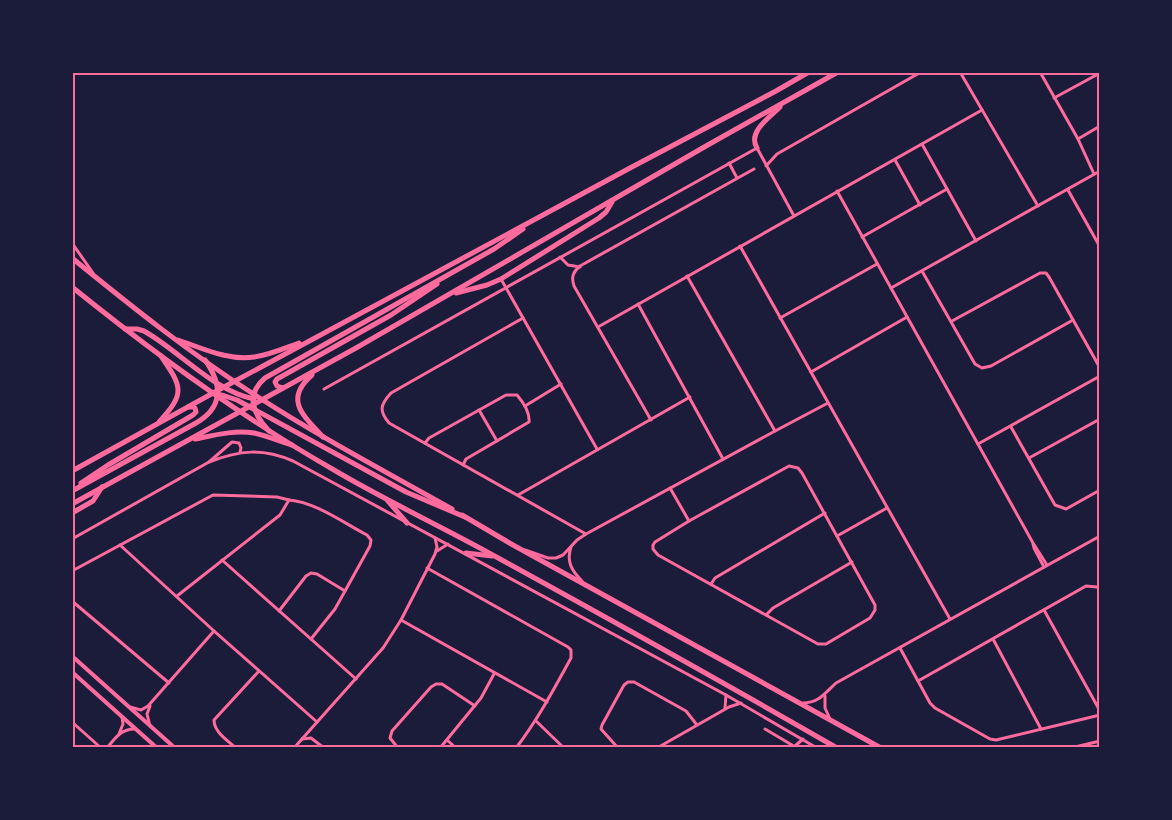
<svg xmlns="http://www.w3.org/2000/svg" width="1172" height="820" font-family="Overpass,sans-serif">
<rect width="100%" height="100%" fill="#1b1b3a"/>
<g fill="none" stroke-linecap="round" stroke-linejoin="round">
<!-- minor -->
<g stroke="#ff6b9d" stroke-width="3">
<polyline points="960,72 1038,206"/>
<polyline points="1040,72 1078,139 1094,174"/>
<polyline points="1054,98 1100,73"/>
<polyline points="1078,139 1100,126"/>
<polyline points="922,144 976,241"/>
<polyline points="895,160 920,205"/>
<polyline points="729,163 737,178"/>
<polyline points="766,166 777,154 921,72"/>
<polyline points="1068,190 1100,247"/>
<polyline points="837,191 1033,543 1047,565"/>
<polyline points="862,237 947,189"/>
<polyline points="72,243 93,273"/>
<polyline points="740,246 950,619"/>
<polyline points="560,257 568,265 580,267"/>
<polyline points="922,271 975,364 982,368 991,366 1073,320"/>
<polyline points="687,276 775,431"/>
<polyline points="501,279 597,449"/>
<polyline points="891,288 1100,171"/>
<polyline points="638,304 723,459"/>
<path d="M523,318L391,393C380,405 379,411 389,423L586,534"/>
<polyline points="780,318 877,264"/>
<polyline points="952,321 1040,273 1046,273 1049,277 1100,368"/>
<polyline points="598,327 982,110"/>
<polyline points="811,372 907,317"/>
<polyline points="324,389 757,148 794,216"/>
<polyline points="525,406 561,384"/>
<polyline points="479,410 497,441"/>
<path d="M651,420L574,286C571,277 573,272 580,266L754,169"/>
<polyline points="1011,427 1055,505 1066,509 1100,490"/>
<path d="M425,443L429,438L506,395H517C523,402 530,412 529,422L466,459L463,465"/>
<polyline points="978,444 1100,376"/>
<polyline points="1029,458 1100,419"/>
<path d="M209,462C240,450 262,448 293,461L726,695L817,748"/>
<polygon points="789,466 798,468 802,473 875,605 875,610 870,618 826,644 818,644 658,555 653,549 653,545 655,542 689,521"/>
<polyline points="670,488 689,521"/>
<polyline points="518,495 690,397"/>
<polyline points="837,536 887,508"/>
<polyline points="72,539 209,462 232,442 239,443 241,448 240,452"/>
<polyline points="1033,544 1034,548 1044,567"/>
<polyline points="120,545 214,631 317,722"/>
<path d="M571,547C566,562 572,571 582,581"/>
<polyline points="525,550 548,558 556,558 563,555 577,540 586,534 775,431 828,403"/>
<polyline points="437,551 448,544"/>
<polyline points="222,560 356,679"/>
<path d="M427,568L568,647L571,650V658C554,689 538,719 516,748"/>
<polyline points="72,571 213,495 277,497 289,500"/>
<polyline points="711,584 715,578 825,513"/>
<path d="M177,596L280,515L289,500C315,502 344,523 367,535L371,540L370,546L335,609L311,639"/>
<polyline points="72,601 169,683"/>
<polyline points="1044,610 1100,711"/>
<polyline points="279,611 306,576 311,573 317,574 345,591"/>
<polyline points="766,615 773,608 852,562"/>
<polyline points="401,620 547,702"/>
<polyline points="993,639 1041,729"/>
<polyline points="900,648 930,703 935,708 990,739 996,740 1100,715"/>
<polyline points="918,681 1086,586 1097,587 1100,590"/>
<polyline points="825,696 825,708 830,719"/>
<path d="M803,703C819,703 825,693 836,683L1100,536"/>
<polyline points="150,706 147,714 150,726"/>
<polyline points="130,707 141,710 148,706 214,631"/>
<polyline points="725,708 726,695"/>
<polyline points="536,721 564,748"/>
<polyline points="72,722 101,748"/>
<polyline points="765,729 797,748"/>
<polyline points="119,734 123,724 122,717"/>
<polyline points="302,739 311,738 324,748"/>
<polyline points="447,740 456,748"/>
<polyline points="795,746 803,739"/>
<path d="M107,748C115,738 122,728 136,729"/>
<path d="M236,748C227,740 214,732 214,720L259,671"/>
<polyline points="294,748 383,648 401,620 435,554 437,547 435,538"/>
<polyline points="398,748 390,738 392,731 431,687 436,684 442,684 475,706"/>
<polyline points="440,748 481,698 494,674"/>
<polyline points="618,748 601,729 602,725 624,685 628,682 634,682 686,711 697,725"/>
<polyline points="657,748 729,707 741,703"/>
<polyline points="1071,748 1100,741"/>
</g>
<!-- tertiary -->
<g stroke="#ff6b9d" stroke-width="4">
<polyline points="72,656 175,748"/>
<polyline points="72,672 157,748"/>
</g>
<!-- primary -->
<g stroke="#ff6b9d" stroke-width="5">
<path d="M72,258C131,306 191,354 255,395C318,436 386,472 452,509"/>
<path d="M72,287C155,354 241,417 334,470C388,502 445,528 500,559C613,621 726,684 837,748"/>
<polyline points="388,501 407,523"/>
<polyline points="462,515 513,545 881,748"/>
<polyline points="466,553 492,556"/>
</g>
<!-- trunk -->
<g stroke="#ff6b9d" stroke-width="5">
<path d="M757,148C747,132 770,117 780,107"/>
<polyline points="456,293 487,285 501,279 599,218 606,212 612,202"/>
<path d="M125,329H137L144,331C178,350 215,392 254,399"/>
<path d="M178,340C202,348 228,361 254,357C270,355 285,348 299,343"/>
<path d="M312,375C283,400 304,416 323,437"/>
<polyline points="283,388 277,386 275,382 277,379 391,315 437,284"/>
<polyline points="213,393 225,396 237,400 406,492 465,517"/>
<path d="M159,422C186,393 182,387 161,356"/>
<path d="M269,431C253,414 245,395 265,378L494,249L523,229"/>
<path d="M195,439C215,435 234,430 254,433C267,436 279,441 292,445"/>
<polyline points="72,471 224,387 630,168 776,91 809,72"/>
<polyline points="81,483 108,465 193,415 196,412 195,408 193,407 188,407"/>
<path d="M72,491L196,423C224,407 222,384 205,360"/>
<polyline points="72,504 356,348 706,146 838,72"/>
<polyline points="72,513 93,501 102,487"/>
</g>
</g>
<!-- border -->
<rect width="1172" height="820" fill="none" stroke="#1b1b3a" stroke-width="148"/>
<rect x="74" y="74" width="1024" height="672" fill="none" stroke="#ff6b9d" stroke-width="2"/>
</svg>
